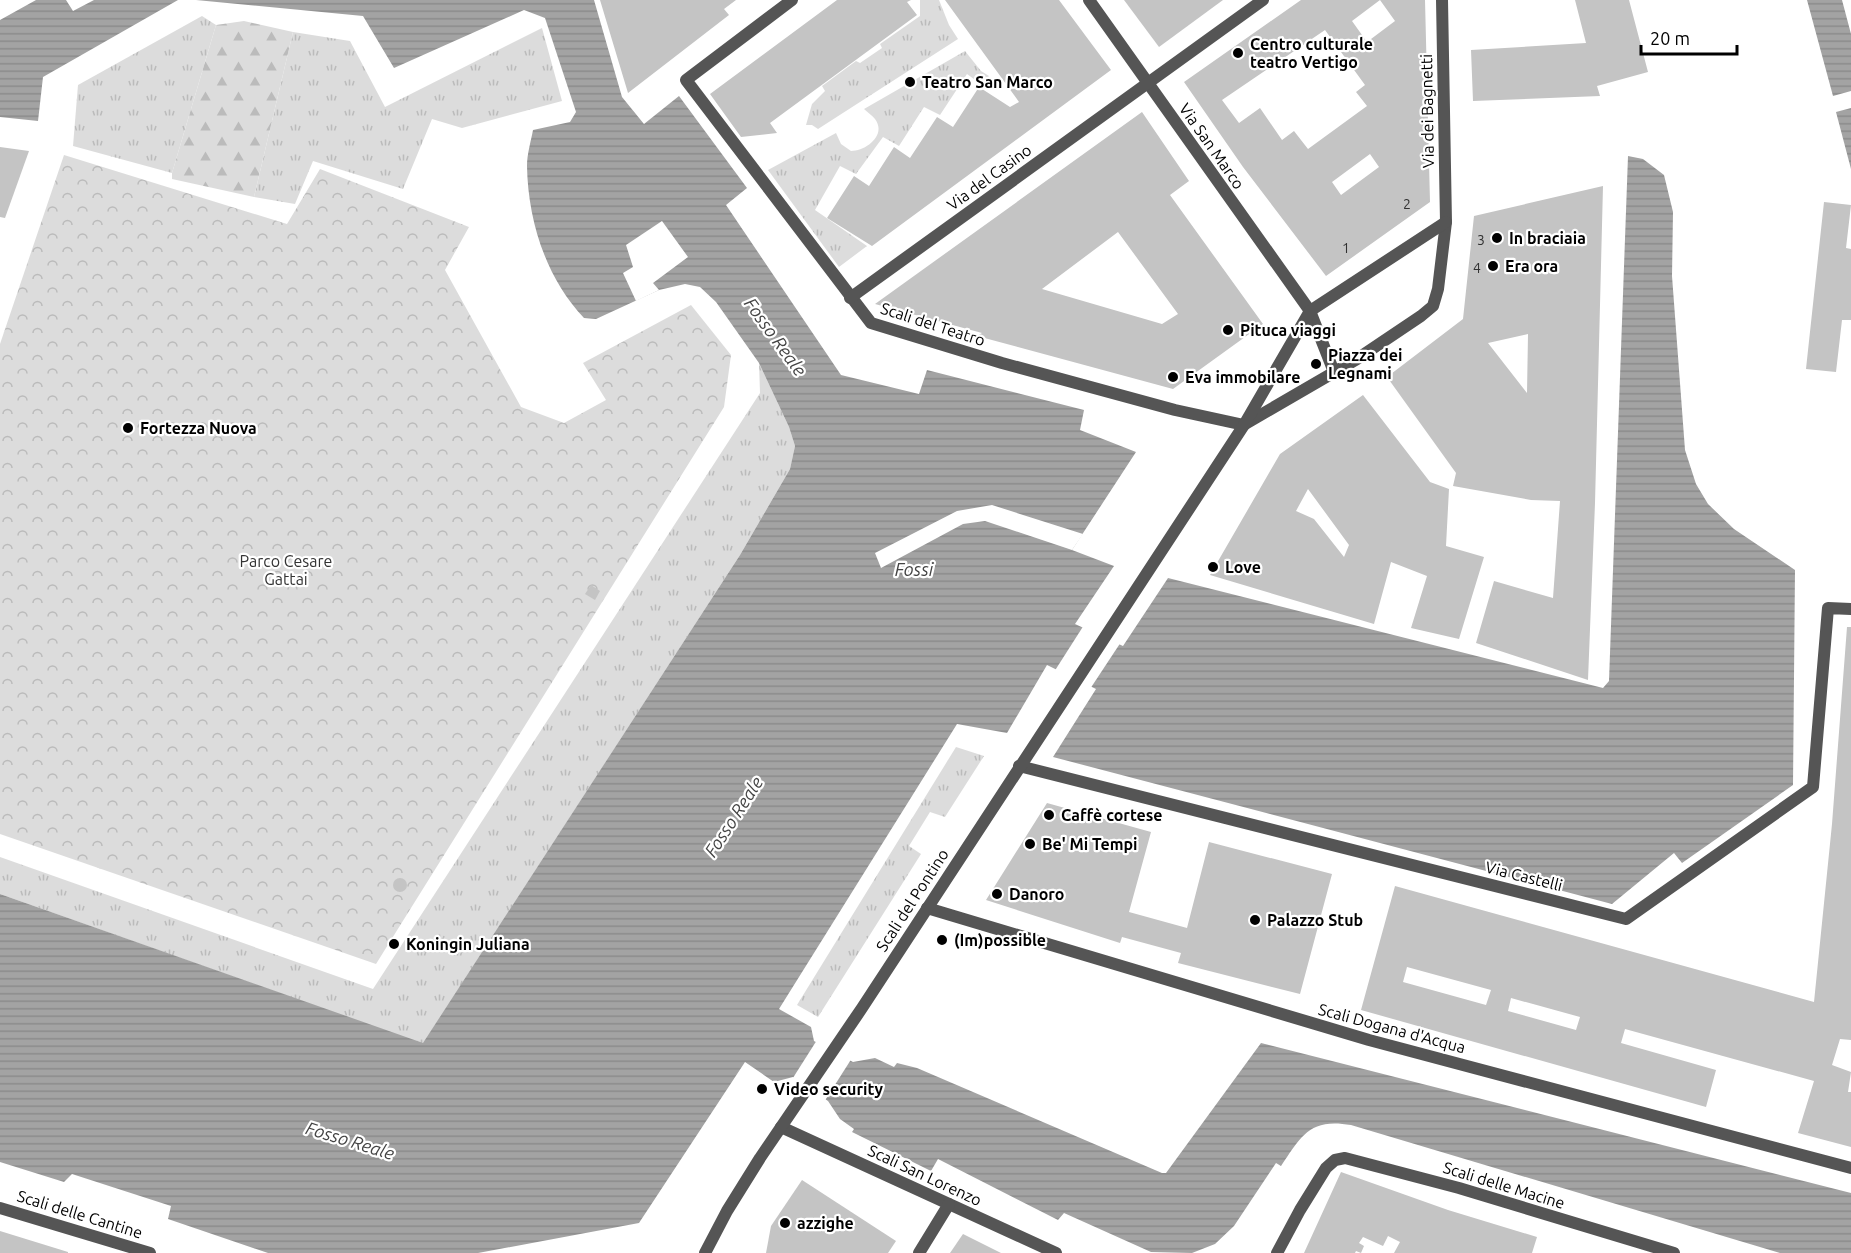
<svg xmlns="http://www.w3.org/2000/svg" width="1851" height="1253" font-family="Ubuntu,sans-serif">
<defs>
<pattern id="grass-tufts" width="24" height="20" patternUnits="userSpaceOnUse" patternTransform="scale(1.5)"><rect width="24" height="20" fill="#dcdcdc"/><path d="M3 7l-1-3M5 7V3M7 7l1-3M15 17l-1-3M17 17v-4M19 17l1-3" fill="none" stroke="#bbb"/></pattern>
<pattern id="forest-firs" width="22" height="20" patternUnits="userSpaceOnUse" patternTransform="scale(1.5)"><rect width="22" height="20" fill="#dcdcdc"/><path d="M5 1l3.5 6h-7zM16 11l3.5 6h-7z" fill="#bbb"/></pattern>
<pattern id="park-crowns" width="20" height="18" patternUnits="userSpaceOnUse" patternTransform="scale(1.5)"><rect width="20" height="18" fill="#dcdcdc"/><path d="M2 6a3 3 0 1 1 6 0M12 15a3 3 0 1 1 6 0" fill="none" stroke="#bbb"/></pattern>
<pattern id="water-rules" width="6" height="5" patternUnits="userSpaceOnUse" patternTransform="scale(1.5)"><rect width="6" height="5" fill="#a3a3a3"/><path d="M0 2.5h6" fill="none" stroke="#8b8b8b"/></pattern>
</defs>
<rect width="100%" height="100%" fill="#fff"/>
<!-- grass -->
<g fill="url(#grass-tufts)">
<polygon points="920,0 939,0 949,25 958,39 818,129 812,125 806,125 812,104 825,91 822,86 856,61 860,63 882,48 880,44 920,16"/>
<polygon points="202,16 216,25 172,173 73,146 78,85"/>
<polygon points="542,28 562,101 462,128 432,119 403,189 313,161 295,204 254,197 293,32 350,41 385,107"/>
<path d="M965,51L981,71L989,76L982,85L967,74L940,115L924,107L899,146L883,137L856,174L840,166L815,210L867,246L839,267L768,170L836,133L841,144L851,151C866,151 887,135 875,119C872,115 867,112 864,109Z"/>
<polygon points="759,363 789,427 795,446 790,469 740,555 423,1044 0,894 0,857 373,989 760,393"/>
<polygon points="956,747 984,756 945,817 930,812 909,846 921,854 818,1017 797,1005"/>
</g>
<!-- forest -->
<polygon fill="url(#forest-firs)" points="244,21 293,32 254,197 172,179 172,173 216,25"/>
<!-- park -->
<polygon fill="url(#park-crowns)" points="64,155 287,224 320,169 469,227 445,270 521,407 564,423 606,400 583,363 691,305 731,355 724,407 376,964 0,834 0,344"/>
<!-- water -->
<g fill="url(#water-rules)">
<polygon points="36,0 66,0 73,11 94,0 178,0 43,77 38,121 0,117 0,20"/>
<path d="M196,0H594L622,97L644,124L679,96L747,188L726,205L841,375L919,394L927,370L1084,410L1080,430L1136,452L1072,550L1114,566L1075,624L1123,646L1168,578L1603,688L1609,681L1628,156L1643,159L1664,175L1673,212L1672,276L1685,450L1696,484L1708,504L1734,529L1795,570L1793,785L1682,863L1674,853L1612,904L1053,757L1096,689L1047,665L1007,733L957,724L779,1009L811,1027L814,1041L853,1062L875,1058L894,1067L897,1063L917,1068L1162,1173H1166L1261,1043L1851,1193V1253H1780L1351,1125C1310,1118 1302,1135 1281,1166L1276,1163L1234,1226L1215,1244L1192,1253L1151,1252L1064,1213L1058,1220L938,1159L931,1171L852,1132L854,1129L840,1119L828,1101L793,1077L774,1082L745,1062L639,1223L478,1253H268L168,1219L171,1206L72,1174L64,1182L0,1162V894L423,1043L740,555L790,469L795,446L789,427L759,363L716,302L700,287L685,284L659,290L596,319L584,318C546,278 528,221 527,166C527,154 531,141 533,130L570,122L576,112L545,18L524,10L394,68L363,16Z"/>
<polygon points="1807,0 1842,0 1851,34 1851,91 1833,96"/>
<polygon points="1851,108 1851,169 1836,112"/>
</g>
<!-- pier -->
<g fill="#fff">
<polygon points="662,221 688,257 653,283 659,290 636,301 623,273 633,267 626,245"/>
<polygon points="992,505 1083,534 1072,550 985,521 963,524 881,568 875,553 957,511"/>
<polygon points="1084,625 1121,642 1090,689 1054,672"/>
<polygon points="817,1040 852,1058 824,1102 791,1081"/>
</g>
<!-- building -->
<g fill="#c4c4c4" fill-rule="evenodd">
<polygon points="600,0 736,0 724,9 729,15 628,93"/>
<polygon points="837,0 911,0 907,2 917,15 770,123 777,133 741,137 710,94"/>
<polygon points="945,0 1059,0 1111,70 872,246 827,218 854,176 869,186 894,147 910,158 937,117 953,127 979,87 1010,107 1019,102"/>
<polygon points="1124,0 1223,0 1159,47"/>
<path d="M1301,0H1425L1430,202L1326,276L1243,167L1184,82ZM1380,0L1395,21L1367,42L1352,21ZM1325,30L1365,85L1356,92L1367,106L1308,149L1294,131L1282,140L1260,108L1239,123L1222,100ZM1370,154L1379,167L1341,195L1332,182Z"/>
<polygon points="1575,0 1629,0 1648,72 1597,86 1600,96 1473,101 1471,50 1586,43"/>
<path d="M1142,112L1189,181L1170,195L1263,324L1173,389L977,336L982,333L875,304ZM1118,232L1178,314L1162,324L1042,289Z"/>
<polygon points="0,147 29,151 5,218 0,217"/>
<path d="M1603,186L1595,503L1588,680L1476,643L1494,581L1553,598L1560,501L1531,500L1453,486L1456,473L1387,377L1463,319L1474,216ZM1528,334L1527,393L1488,343Z"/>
<polygon points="1824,202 1851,205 1846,248 1851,249 1851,320 1842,320 1836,372 1806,369"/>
<path d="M1363,395L1430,482L1449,489L1446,546L1484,557L1459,639L1411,628L1427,576L1391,562L1374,624L1210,575L1280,454ZM1308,489L1349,545L1344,557L1314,519L1296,511Z"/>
<polygon points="591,585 600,591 595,600 585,594"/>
<path d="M1847,627H1851V1040L1840,1039L1832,1065L1851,1072L1848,1092H1851V1147L1798,1133L1814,1081L1625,1029L1621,1043L1716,1070L1706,1107L1361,1010L1395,886L1814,1002L1832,824ZM1407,967L1491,990L1486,1005L1403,982ZM1511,998L1580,1017L1576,1030L1508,1011Z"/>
<polygon points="1047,803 1151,832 1129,912 1187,928 1209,842 1332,874 1300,994 1178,963 1181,953 1122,937 1120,943 986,900"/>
<circle cx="400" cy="885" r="7"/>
<polygon points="1341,1172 1448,1210 1537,1237 1532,1253 1394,1253 1400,1242 1388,1236 1383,1246 1363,1237 1359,1243 1364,1246 1361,1253 1356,1251 1355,1253 1304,1253"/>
<polygon points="802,1180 896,1241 888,1253 766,1253 771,1226"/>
<polygon points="0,1231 68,1252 68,1253 0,1253"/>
<polygon points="963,1234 1001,1253 950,1253"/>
</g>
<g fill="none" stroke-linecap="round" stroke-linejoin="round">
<!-- minor -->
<g stroke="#555" stroke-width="12">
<polyline points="792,0 686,80 871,323 1002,363 1175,410 1244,425"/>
<polyline points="1089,0 1310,311 1334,372"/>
<polyline points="850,298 1263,0"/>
<polyline points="1245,424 1357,359 1421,316 1433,306 1438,289 1446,222 1442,0"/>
<polyline points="1019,766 1626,919 1813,787 1828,608 1851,609"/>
<polyline points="927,908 1369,1040 1851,1168"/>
<polyline points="781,1127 1056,1253"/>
<polyline points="0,1208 150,1253"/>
<polyline points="705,1253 727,1211 760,1158 862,1008 1244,425 1310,311 1446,222"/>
<polyline points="919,1253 949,1204"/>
<polyline points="1277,1253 1300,1210 1326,1168 1335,1160 1345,1158 1459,1188 1674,1253"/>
</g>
</g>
<!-- markers -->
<g fill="#000" stroke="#fff" stroke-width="2">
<circle cx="1238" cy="53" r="6"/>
<circle cx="910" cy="82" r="6"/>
<circle cx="1497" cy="238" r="6"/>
<circle cx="1493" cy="266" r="6"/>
<circle cx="1228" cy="330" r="6"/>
<circle cx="1316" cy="364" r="6"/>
<circle cx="1173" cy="377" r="6"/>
<circle cx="128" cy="428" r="6"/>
<circle cx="1213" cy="567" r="6"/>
<circle cx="1049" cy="815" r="6"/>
<circle cx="1030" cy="844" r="6"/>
<circle cx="997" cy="894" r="6"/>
<circle cx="1255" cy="920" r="6"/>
<circle cx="942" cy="940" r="6"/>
<circle cx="394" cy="944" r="6"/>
<circle cx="762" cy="1089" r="6"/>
<circle cx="785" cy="1223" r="6"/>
</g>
<g text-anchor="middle" stroke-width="4.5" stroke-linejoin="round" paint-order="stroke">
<!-- number labels -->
<g font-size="14" fill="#313131">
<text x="1407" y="209">2</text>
<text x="1481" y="245">3</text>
<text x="1346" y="253">1</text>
<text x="1477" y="273">4</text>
</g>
<!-- poi labels -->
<g font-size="16" font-weight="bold" fill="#000" stroke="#fff" text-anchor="start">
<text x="1250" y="50">Centro culturale<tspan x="1250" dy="18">teatro Vertigo</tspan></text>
<text x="922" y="88">Teatro San Marco</text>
<text x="1509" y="244">In braciaia</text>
<text x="1505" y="272">Era ora</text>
<text x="1240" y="336">Pituca viaggi</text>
<text x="1328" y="361">Piazza dei<tspan x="1328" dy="18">Legnami</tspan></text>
<text x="1185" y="383">Eva immobilare</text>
<text x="140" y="434">Fortezza Nuova</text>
<text x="1225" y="573">Love</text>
<text x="1061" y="821">Caffè cortese</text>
<text x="1042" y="850">Be' Mi Tempi</text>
<text x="1009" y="900">Danoro</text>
<text x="1267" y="926">Palazzo Stub</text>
<text x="954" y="946">(Im)possible</text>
<text x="406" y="950">Koningin Juliana</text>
<text x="774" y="1095">Video security</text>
<text x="797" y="1229">azzighe</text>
</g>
<!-- street labels -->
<g font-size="16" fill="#000" stroke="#fff">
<text transform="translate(1427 111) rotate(-91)" y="6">Via dei Bagnetti</text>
<text transform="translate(1212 146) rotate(55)" y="6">Via San Marco</text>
<text transform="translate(989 177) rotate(-36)" y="6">Via del Casino</text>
<text transform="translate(933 324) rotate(18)" y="6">Scali del Teatro</text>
<text transform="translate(1524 876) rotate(14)" y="6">Via Castelli</text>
<text transform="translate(912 900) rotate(-57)" y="6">Scali del Pontino</text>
<text transform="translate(1392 1028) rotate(15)" y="6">Scali Dogana d'Acqua</text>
<text transform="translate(925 1175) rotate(25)" y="6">Scali San Lorenzo</text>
<text transform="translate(1504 1185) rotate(17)" y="6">Scali delle Macine</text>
<text transform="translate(80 1214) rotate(17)" y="6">Scali delle Cantine</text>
</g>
<!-- park labels -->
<g font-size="16" fill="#333" stroke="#fff">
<text x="286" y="567">Parco Cesare<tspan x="286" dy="18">Gattai</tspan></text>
</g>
<!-- water labels -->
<g font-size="18" font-style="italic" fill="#444" stroke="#fff">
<text transform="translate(775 337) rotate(54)" y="6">Fosso Reale</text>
<text x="914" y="576">Fossi</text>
<text transform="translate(734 817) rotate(-57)" y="6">Fosso Reale</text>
<text transform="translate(350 1141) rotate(17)" y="6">Fosso Reale</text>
</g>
</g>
<!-- scale -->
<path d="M1641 45v9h96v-9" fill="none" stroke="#000000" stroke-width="3"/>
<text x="1650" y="45" font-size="18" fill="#000000" stroke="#ffffff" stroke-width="4.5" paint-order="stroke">20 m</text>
</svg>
